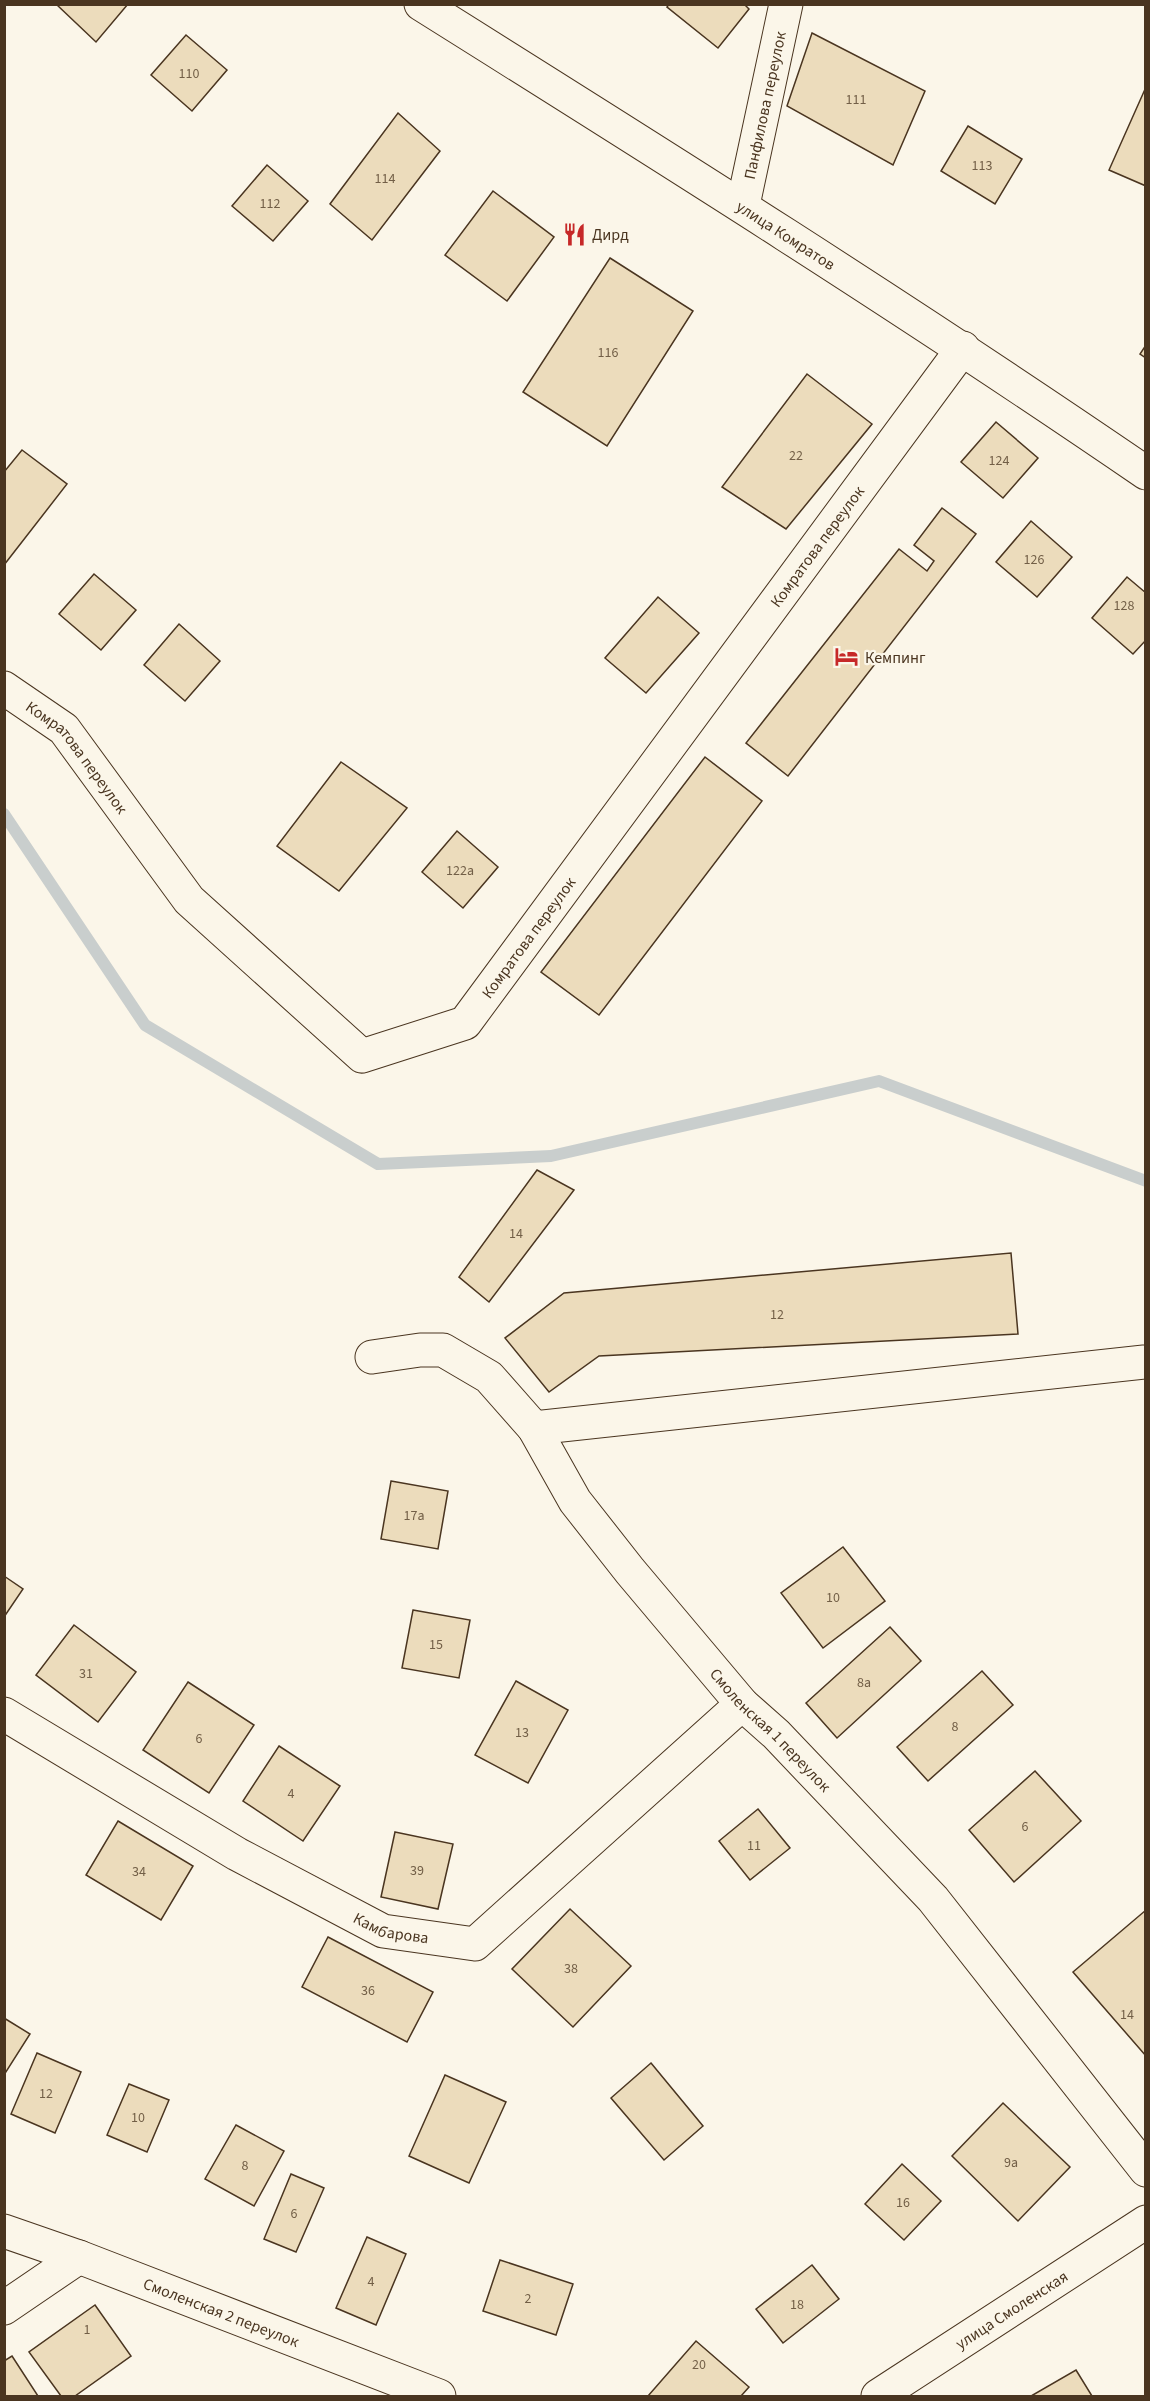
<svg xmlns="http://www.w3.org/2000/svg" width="1150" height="2401" font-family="'Source Sans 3',sans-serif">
<rect width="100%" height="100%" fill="#fbf6e9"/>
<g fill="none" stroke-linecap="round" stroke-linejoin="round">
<!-- stream -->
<polyline stroke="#c9cecd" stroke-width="12" points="4,814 145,1025 378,1164 551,1156 879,1081 1146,1181"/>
</g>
<!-- building -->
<g fill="#ecdcbc" stroke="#4a3520" stroke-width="1.5">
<polygon points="56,4 128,4 96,42"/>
<polygon points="669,4 744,4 749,9 718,48 667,7"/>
<polygon points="812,33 925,91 893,165 787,106"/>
<polygon points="186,35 227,70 192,111 151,75"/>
<polygon points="1146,87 1146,186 1109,170"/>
<polygon points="398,113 440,151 372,240 330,204"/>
<polygon points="968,126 1022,159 995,204 941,171"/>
<polygon points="267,165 308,201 273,241 232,206"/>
<polygon points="493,191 554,237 507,301 445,255"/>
<polygon points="610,258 693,311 607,446 523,392"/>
<polygon points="1146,345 1146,358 1140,354"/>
<polygon points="807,374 872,424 786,529 722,487"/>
<polygon points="996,422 1038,458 1003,498 961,462"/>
<polygon points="22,450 67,484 4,565 4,472"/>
<polygon points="942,508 976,534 788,776 746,743 899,549 927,571 934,561 914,545"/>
<polygon points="1031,521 1072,557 1037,597 996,562"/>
<polygon points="94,574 136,610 101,650 59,614"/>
<polygon points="1127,577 1146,593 1146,640 1133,654 1092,618"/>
<polygon points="658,597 699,633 646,693 605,658"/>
<polygon points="179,624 220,661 185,701 144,665"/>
<polygon points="705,757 762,801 599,1015 541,972"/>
<polygon points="341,762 407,808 339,891 277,846"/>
<polygon points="457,831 498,867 463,908 422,872"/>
<polygon points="537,1170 574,1190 489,1302 459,1277"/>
<polygon points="1011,1253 1018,1334 599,1356 549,1392 505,1338 564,1293"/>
<polygon points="391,1481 448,1491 438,1549 381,1539"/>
<polygon points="843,1547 885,1601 823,1648 781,1593"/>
<polygon points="4,1576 23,1589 4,1617"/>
<polygon points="413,1610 470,1620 459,1678 402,1668"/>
<polygon points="74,1625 136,1672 98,1722 36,1675"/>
<polygon points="890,1627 921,1661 837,1738 806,1703"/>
<polygon points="982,1671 1013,1705 928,1781 897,1747"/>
<polygon points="516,1681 568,1710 528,1783 475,1755"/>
<polygon points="188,1682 254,1725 209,1793 143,1750"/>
<polygon points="279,1746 340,1786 303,1841 243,1801"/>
<polygon points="1035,1771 1081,1821 1014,1882 969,1830"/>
<polygon points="758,1809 790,1848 750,1880 719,1841"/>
<polygon points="118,1821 193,1866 161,1920 86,1875"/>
<polygon points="395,1832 453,1844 438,1909 381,1897"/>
<polygon points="570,1909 631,1966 573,2027 512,1969"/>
<polygon points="1146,1910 1146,2056 1073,1972"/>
<polygon points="328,1937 433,1992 407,2042 302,1987"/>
<polygon points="4,2018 30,2034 4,2075"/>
<polygon points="37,2053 81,2072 55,2133 11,2114"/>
<polygon points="651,2063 703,2126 664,2160 611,2098"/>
<polygon points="445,2075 506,2102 469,2183 409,2156"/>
<polygon points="129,2084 169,2100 147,2152 107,2135"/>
<polygon points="1003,2103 1070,2167 1018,2221 952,2156"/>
<polygon points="236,2125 284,2151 254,2206 205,2179"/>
<polygon points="902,2164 941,2201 904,2240 865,2204"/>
<polygon points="291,2174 324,2188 296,2252 264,2239"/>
<polygon points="367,2237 406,2254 376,2325 336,2308"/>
<polygon points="500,2260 573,2284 556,2335 483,2311"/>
<polygon points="812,2265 839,2299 783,2343 756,2309"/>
<polygon points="95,2305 131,2356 75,2396 61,2396 29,2352"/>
<polygon points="696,2341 749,2387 741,2396 648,2396"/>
<polygon points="12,2356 38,2396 4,2396 4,2361"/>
<polygon points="1076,2370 1092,2396 1031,2396"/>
</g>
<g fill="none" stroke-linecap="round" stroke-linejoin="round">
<defs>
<g id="minor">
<path id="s1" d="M421,4C665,157 908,310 1146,473"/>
<path id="s2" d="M743,205L786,4"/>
<path id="s3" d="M4,688L64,729L189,900L362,1056L465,1023L963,348"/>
<path id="s4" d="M372,1357L420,1350H443L489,1377L534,1428L575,1501L630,1571L742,1704L776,1734L933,1899L1146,2170"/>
<polyline points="534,1428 1144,1362"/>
<path id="s5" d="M4,1714L237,1854L383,1931L475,1944L742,1704"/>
<path id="s6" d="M4,2231L79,2257L439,2396"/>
<polyline points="4,2308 79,2257"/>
<path id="s7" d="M878,2396L1146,2222"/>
</g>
</defs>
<!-- minor casing -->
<use href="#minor" stroke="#4a3520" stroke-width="35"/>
<!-- minor -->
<use href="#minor" stroke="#fbf6e9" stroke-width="33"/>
</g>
<!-- icons -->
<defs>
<symbol id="restaurant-bare" viewBox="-9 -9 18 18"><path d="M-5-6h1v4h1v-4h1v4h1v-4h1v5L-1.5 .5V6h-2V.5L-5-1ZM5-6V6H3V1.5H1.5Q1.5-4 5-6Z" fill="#c62828" stroke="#fbf6e9" stroke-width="2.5" paint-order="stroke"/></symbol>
<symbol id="hotel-bare" viewBox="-9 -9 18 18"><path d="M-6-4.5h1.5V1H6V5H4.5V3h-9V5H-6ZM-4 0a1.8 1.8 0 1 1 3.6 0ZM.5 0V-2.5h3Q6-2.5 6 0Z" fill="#c62828" stroke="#fbf6e9" stroke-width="2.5" paint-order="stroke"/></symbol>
</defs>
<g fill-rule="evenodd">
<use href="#restaurant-bare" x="558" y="218" width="33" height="33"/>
<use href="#hotel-bare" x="830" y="640" width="33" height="33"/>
</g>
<g text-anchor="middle" stroke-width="4.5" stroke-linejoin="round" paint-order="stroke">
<!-- number labels -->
<g font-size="14" fill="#725f47">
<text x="189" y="78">110</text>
<text x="856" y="104">111</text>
<text x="982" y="170">113</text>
<text x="385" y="183">114</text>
<text x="270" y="208">112</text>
<text x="608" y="357">116</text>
<text x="796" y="460">22</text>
<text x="999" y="465">124</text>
<text x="1034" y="564">126</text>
<text x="1124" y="610">128</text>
<text x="460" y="875">122а</text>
<text x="516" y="1238">14</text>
<text x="777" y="1319">12</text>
<text x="414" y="1520">17а</text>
<text x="833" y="1602">10</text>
<text x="436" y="1649">15</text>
<text x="86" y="1678">31</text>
<text x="864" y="1687">8а</text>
<text x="955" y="1731">8</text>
<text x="522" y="1737">13</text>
<text x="199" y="1743">6</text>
<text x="291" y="1798">4</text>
<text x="1025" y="1831">6</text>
<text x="754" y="1850">11</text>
<text x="417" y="1875">39</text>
<text x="139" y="1876">34</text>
<text x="571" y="1973">38</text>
<text x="368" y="1995">36</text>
<text x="1127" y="2019">14</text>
<text x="46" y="2098">12</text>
<text x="138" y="2122">10</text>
<text x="1011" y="2167">9а</text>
<text x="245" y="2170">8</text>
<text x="903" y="2207">16</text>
<text x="294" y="2218">6</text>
<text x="371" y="2286">4</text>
<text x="528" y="2303">2</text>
<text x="797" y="2309">18</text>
<text x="87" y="2334">1</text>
<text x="699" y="2369">20</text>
</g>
<!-- street labels -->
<g font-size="16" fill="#4a3520" stroke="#fbf6e9">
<text dy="6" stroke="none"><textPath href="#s2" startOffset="102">Панфилова переулок</textPath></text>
<text dy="6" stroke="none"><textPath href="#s1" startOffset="432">улица Комратов</textPath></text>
<text dy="6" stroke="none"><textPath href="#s3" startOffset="1218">Комратова переулок</textPath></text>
<text dy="6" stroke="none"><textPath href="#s3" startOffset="102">Комратова переулок</textPath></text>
<text dy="6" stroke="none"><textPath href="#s3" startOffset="732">Комратова переулок</textPath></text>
<text dy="6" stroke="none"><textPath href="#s4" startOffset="578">Смоленская 1 переулок</textPath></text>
<text dy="6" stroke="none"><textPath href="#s5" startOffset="444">Камбарова</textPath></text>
<text dy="6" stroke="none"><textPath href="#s7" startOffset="159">улица Смоленская</textPath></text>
<text dy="6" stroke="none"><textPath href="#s6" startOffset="232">Смоленская 2 переулок</textPath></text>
</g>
<!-- poi labels -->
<g font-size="16" fill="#4a3520" stroke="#fbf6e9" text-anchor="start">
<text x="592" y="240">Дирд</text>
<text x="865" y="663">Кемпинг</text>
</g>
</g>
<!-- border -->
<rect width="1150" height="2401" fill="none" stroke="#4a3520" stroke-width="12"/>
</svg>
